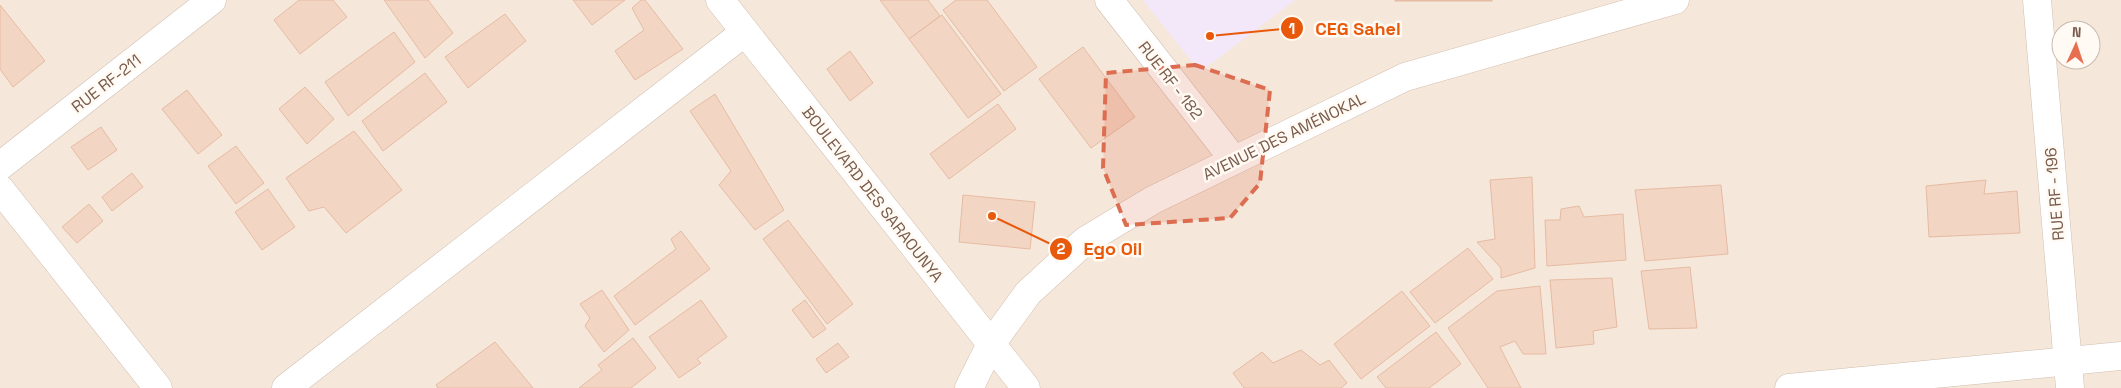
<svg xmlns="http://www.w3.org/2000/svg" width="2121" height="388" font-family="'Space Grotesk',sans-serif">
<rect width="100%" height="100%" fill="#fdf6ec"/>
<!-- residential -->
<path fill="#f5e8da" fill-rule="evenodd" d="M0,0H2121V388H0ZM2061,30H2091V60H2061Z"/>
<!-- education -->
<polygon fill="#f3e8fa" points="1143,0 1295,0 1200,72"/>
<!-- building -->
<g fill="#f3d5c3" stroke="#e6bba3">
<polygon points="299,0 333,0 347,17 300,54 274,20"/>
<polygon points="384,0 428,0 453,33 425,58"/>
<polygon points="573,0 625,0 592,25"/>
<polygon points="641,0 645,0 683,49 635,80 615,51 644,30 632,8"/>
<polygon points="880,0 928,0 940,16 909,39"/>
<polygon points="956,0 987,0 1037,67 1004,91 943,10"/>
<rect x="1395" y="0" width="97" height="1"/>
<polygon points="0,5 45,61 13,87 0,69"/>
<polygon points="505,14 526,41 468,88 445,57"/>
<polygon points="942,15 1001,94 968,118 909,39"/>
<polygon points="394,32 415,62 348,116 325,82"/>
<polygon points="1083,47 1135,117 1091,148 1039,79"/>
<polygon points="850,51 873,83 850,101 827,69"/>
<polygon points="425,73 447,102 383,151 362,121"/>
<polygon points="305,87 334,119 307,144 279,109"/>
<polygon points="187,90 222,135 198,154 162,109"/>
<polygon points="715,94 784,210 755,230 719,185 731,171 690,111"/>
<polygon points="998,104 1016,129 949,179 930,154"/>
<polygon points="101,127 117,150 88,170 71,147"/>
<polygon points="354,131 402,190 346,233 324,207 309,211 286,178"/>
<polygon points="236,146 264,183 236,204 208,166"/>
<polygon points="132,173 143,187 112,211 102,197"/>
<polygon points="1532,177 1535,268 1501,278 1501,268 1477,242 1495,239 1490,180"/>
<polygon points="1986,180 1984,194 2017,191 2020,233 1929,237 1926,186"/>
<polygon points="1721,185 1728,254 1645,261 1635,190"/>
<polygon points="268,189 295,227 262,250 235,212"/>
<polygon points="963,195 1035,202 1030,249 959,242"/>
<polygon points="89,204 103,221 77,243 62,227"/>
<polygon points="1579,206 1584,217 1623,214 1626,260 1547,266 1545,220 1560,220 1561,209"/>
<polygon points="788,220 853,304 827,324 763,239"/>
<polygon points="681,231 710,269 635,325 614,296 676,249 671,239"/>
<polygon points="1468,248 1493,279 1435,323 1410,292"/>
<polygon points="1690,267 1697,328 1649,329 1641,271"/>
<polygon points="1612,278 1617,327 1593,331 1594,344 1556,348 1550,280"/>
<polygon points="1540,286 1546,354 1523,354 1515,341 1500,347 1521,388 1488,388 1448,328 1497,291"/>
<polygon points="602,290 629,330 604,352 585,326 590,318 580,304"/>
<polygon points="1402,291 1430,326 1361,379 1334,344"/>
<polygon points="701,300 727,337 697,359 701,363 679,378 649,337"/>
<polygon points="805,300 826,329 813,338 792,310"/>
<polygon points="1436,332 1461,364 1429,388 1386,388 1377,377"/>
<polygon points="633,338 656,368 631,388 579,388 602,370 598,365"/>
<polygon points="495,342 533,388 438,388 436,385"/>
<polygon points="838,343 849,357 826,373 816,359"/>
<polygon points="1301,350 1320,365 1329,360 1347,383 1341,388 1244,388 1233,373 1262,352 1273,363"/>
</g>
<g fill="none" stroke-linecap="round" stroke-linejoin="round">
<defs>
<g id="street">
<polyline points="1109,0 1234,160"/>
<polyline points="2037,0 2070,388"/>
<polyline points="0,166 212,0"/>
<polyline points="0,189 158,388"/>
<polyline points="286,388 745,32"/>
<polyline points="1789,388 2121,356"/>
</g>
<g id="secondary">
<polyline points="720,0 1026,388"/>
<polyline points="969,388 991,344 1028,293 1085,241 1153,200 1405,77 1675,0"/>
</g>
</defs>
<!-- street casing -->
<use href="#street" stroke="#d1beb0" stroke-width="29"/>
<!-- secondary casing -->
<use href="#secondary" stroke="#d6c0b0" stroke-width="29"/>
<!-- street -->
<use href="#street" stroke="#fff" stroke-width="28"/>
<!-- secondary -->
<use href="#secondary" stroke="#fff" stroke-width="28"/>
</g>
<!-- marked area -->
<path fill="#dc6d51" fill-opacity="0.2" stroke="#dc6d51" stroke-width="4" stroke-dasharray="10 6" stroke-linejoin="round" d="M1195,65L1270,90L1260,183L1230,218L1126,225L1103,168L1106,73Z"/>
<g text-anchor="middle" stroke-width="5" stroke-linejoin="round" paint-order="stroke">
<!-- street labels -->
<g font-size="16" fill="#7a5c4d" stroke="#fffaf3">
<text transform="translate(1171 80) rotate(52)" y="6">RUE RF - 182</text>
<text transform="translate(106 83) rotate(-38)" y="6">RUE RF-211</text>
<text transform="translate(1284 136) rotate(-26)" y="6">AVENUE DES AMÉNOKAL</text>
<text transform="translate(873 194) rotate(52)" y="6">BOULEVARD DES SARAOUNYA</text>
<text transform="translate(2054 194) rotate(-95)" y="6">RUE RF - 196</text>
</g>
</g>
<!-- callouts -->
<path fill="none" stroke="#e8590c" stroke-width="2" d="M1210 36L1292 28M992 216L1061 249"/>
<g fill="#e8590c" stroke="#fffaf3" stroke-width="2">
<circle cx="1210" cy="36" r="5"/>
<circle cx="992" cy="216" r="5"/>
<circle cx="1292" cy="28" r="12"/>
<circle cx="1061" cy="249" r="12"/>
</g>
<g font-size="15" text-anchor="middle" font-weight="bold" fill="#fff">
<text x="1292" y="34">1</text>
<text x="1061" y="254">2</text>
</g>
<g font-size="18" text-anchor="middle" font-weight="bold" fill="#e8590c" stroke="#fffaf3" stroke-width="5" stroke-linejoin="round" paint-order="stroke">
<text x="1358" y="35">CEG Sahel</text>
<text x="1113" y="255">Ego Oil</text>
</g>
<!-- north arrow -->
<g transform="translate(2076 45) rotate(3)"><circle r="24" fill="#fffaf3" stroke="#cabbb1"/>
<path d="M0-4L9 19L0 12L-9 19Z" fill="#e76f51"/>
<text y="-8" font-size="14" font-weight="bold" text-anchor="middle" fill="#7a5c4d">N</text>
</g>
</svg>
